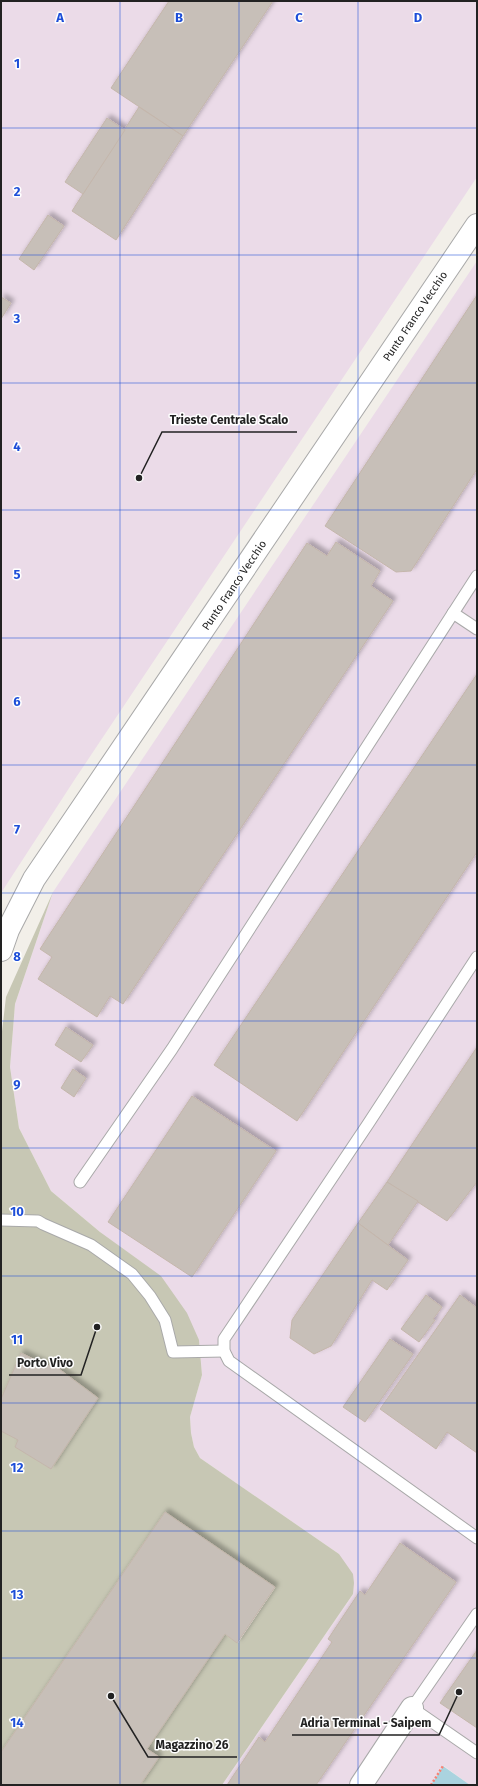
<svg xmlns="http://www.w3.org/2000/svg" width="478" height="1786" font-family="'Fira Sans',sans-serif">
<defs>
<filter id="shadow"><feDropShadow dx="3.5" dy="-3.5" stdDeviation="2" flood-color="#0004"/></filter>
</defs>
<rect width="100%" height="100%" fill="#f2efe9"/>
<!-- industrial -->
<g fill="#ebdbe8">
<polygon points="1,1 477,1 477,177 75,779 1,893"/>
<polygon points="477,261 477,1785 470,1785 444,1766 431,1785 222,1785 353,1594 339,1554 200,1458 194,1447 191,1433 190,1417 202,1375 199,1340 100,1232 51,1191 19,1128 10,1067 15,1004 53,892"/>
</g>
<!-- construction -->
<polygon fill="#c7c7b4" points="53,892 15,1004 10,1067 19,1128 51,1191 100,1232 161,1276 187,1313 199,1340 202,1375 190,1417 191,1433 194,1447 200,1458 339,1554 353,1574 354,1583 353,1594 222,1785 140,1785 159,1757 147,1749 225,1634 238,1643 275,1588 165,1512 1,1752 1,1040 6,997"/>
<!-- water -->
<polygon fill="#aad3df" points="443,1766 470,1785 431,1785"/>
<!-- building -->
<g fill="#c7bfb8" stroke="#c4b6ab" filter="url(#shadow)">
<polygon points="169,1 273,1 183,136 111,88"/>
<polygon points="139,107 183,136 116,240 72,211"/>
<polygon points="107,118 125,130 83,194 65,182"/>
<polygon points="48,215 64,226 34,270 19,259"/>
<polygon points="477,295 477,469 411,571 396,572 325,526"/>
<polygon points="1,297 11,303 1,319"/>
<polygon points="336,542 380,571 371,586 393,601 123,1004 110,996 97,1017 38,979 52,957 40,949 307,543 327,556"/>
<polygon points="477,674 477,852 297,1121 214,1065"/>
<polygon points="66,1027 93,1045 81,1062 55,1045"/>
<polygon points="477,1047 477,1182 447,1221 387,1182"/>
<polygon points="73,1069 86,1078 74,1097 61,1088"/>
<polygon points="192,1096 276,1151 192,1277 108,1222"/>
<polygon points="387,1182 418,1201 388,1245 358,1223"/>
<polygon points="358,1223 408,1260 387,1290 372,1280 331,1346 314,1354 290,1338 292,1320"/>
<polygon points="426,1295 442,1307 433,1319 435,1320 419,1342 401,1329"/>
<polygon points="460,1295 477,1308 477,1453 447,1432 436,1449 380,1409"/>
<polygon points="390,1339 413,1354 365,1422 343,1407"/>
<polygon points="21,1353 48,1366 51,1363 98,1398 51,1469 15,1447 18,1440 1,1431 1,1399"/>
<polygon points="165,1512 275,1587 237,1643 225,1634 147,1749 159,1757 140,1785 1,1785 1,1752"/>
<polygon points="400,1543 456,1582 316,1785 227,1785 259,1737 265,1742 332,1642 328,1639 360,1591 365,1595"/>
<polygon points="477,1650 477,1728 440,1703"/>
</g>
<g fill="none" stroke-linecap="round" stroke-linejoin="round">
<defs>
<g id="service">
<polyline points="453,613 477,629"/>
<polyline points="477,957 368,1124 224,1339 224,1351 229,1361 477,1538"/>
<polyline points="80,1182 172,1049 477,576"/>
<polyline points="1,1220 38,1221 43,1224 91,1245 132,1274 150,1296 165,1320 173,1352 224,1351"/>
<polyline points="477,1614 412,1708 477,1753"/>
</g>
<g id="minor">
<polyline points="1,950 8,930 34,879 477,225"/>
<polyline points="361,1785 412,1708"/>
</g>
</defs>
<!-- service casing -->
<use href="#service" stroke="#a9a9a9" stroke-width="13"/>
<!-- minor casing -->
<use href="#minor" stroke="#a9a9a9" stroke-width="24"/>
<!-- path -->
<polyline stroke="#fa8072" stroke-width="2.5" stroke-dasharray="2 2" stroke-linecap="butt" points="431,1785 443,1766"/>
<!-- service -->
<use href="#service" stroke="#fff" stroke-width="11"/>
<!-- minor -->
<use href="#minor" stroke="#fff" stroke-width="22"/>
</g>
<!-- grid -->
<path fill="none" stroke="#1d4ed8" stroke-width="1" stroke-opacity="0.55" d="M120,1V1785M239,1V1785M358,1V1785M1,128H477M1,255H477M1,383H477M1,510H477M1,638H477M1,765H477M1,893H477M1,1021H477M1,1148H477M1,1276H477M1,1403H477M1,1531H477M1,1658H477"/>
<g text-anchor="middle" stroke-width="3" stroke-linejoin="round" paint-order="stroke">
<!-- street labels -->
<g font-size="11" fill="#222" stroke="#fff">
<text transform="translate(415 316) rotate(-56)" y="4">Punto Franco Vecchio</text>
<text transform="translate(234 585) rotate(-56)" y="4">Punto Franco Vecchio</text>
</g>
</g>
<g font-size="13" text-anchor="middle" font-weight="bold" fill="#1d4ed8" stroke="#fff" stroke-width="3" stroke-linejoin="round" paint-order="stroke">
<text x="60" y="22">A</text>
<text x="179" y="22">B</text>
<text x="299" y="22">C</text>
<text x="418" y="22">D</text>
<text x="17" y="68">1</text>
<text x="17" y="196">2</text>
<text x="17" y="323">3</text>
<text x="17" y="451">4</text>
<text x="17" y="579">5</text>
<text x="17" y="706">6</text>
<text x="17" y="834">7</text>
<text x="17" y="961">8</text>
<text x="17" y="1089">9</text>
<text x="17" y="1216">10</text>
<text x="17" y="1344">11</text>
<text x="17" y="1472">12</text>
<text x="17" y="1599">13</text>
<text x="17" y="1727">14</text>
</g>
<!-- callouts -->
<path fill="none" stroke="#222" stroke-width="1.5" d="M139 478L162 432H297M97 1327L81 1375H9M459 1692L439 1735H292M111 1696L148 1757H237"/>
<g fill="#222" stroke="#fff" stroke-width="1.5">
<circle cx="139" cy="478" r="4"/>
<circle cx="97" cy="1327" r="4"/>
<circle cx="459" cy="1692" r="4"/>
<circle cx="111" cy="1696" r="4"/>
</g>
<g font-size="12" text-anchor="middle" font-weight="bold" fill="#222" stroke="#fff" stroke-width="3" stroke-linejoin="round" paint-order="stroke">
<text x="229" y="424">Trieste Centrale Scalo</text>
<text x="45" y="1367">Porto Vivo</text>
<text x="366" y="1727">Adria Terminal - Saipem</text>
<text x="192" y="1749">Magazzino 26</text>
</g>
<!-- border -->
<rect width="478" height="1786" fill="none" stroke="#222222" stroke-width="4"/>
</svg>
